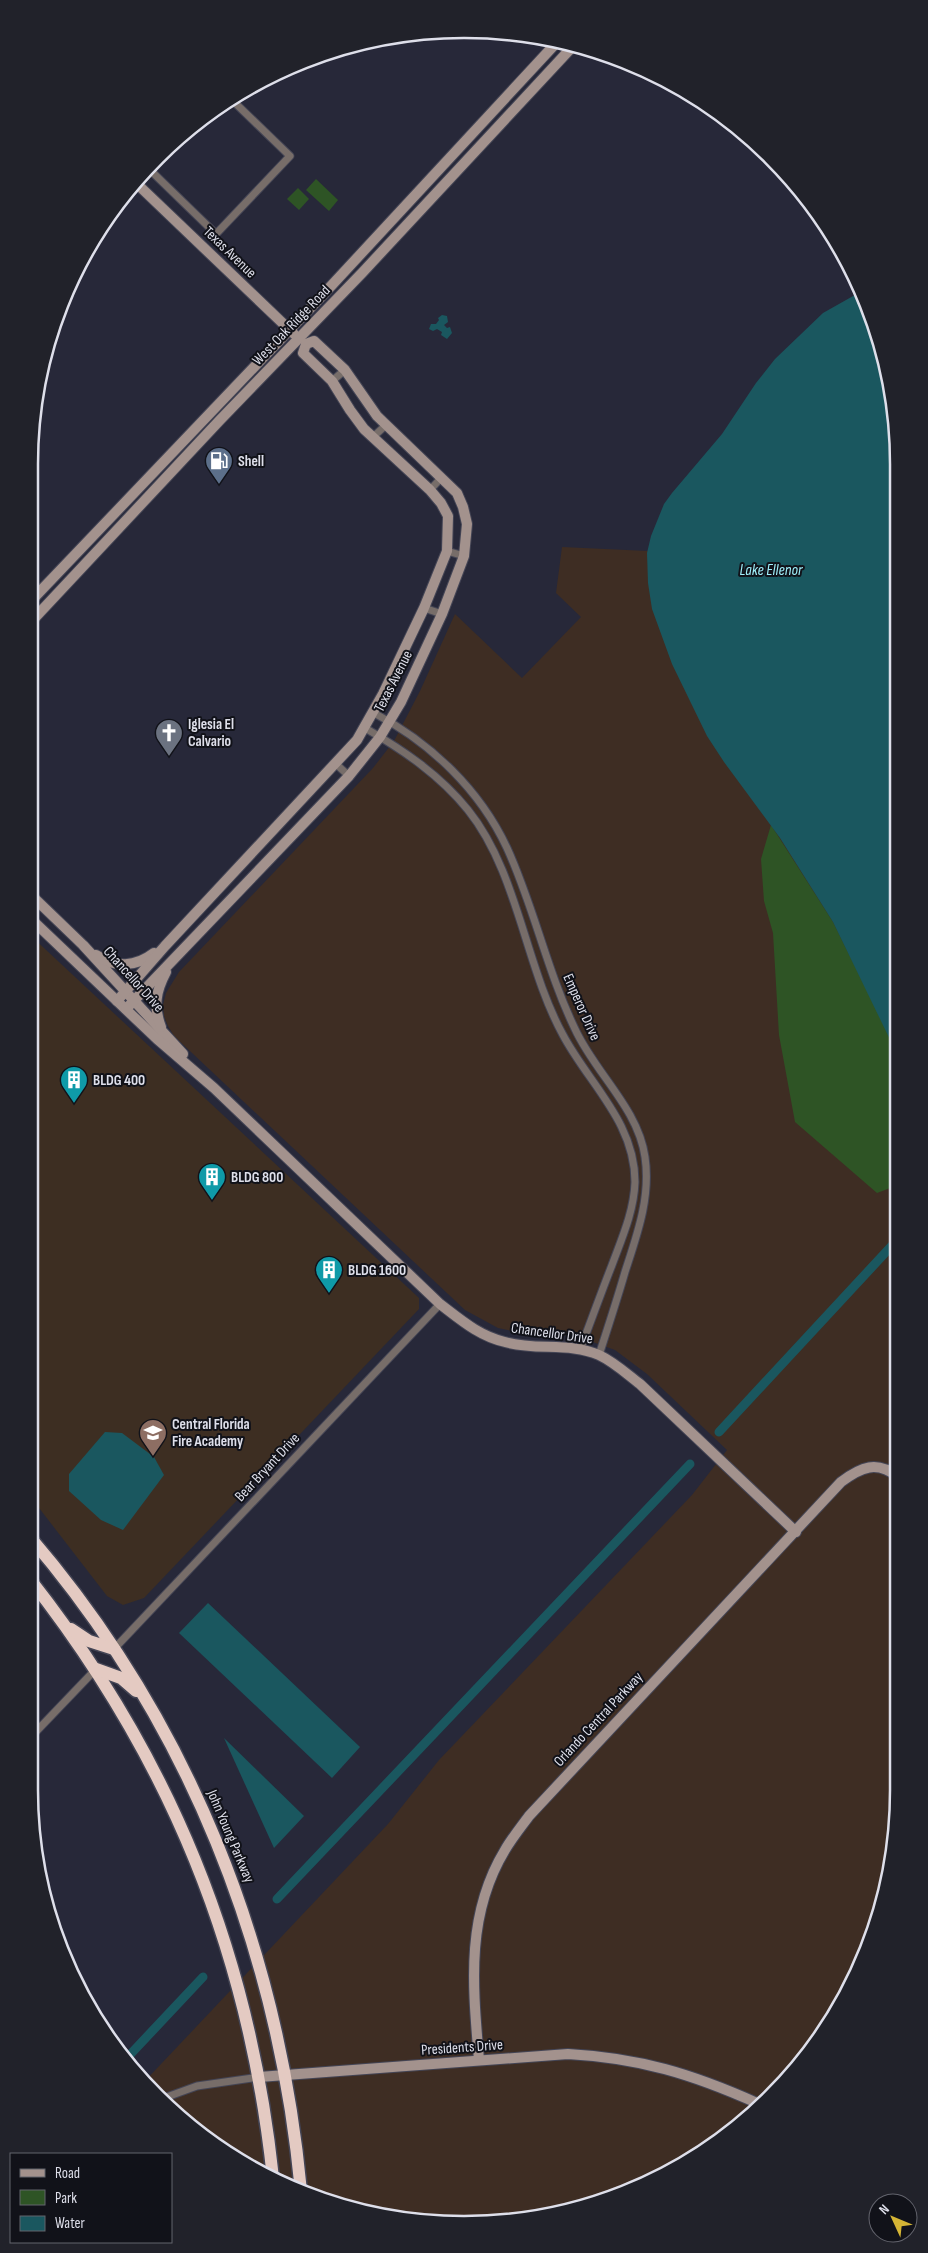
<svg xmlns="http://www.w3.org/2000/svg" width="928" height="2253" font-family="'Sofia Sans Condensed',sans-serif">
<rect width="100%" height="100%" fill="#272839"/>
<!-- industrial -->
<polygon fill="#3e2d23" points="562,547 691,553 897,977 899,1789 876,1929 809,2054 706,2151 631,2191 549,2216 407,2220 324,2201 247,2166 144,2082 388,1824 439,1760 692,1495 727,1450 647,1374 615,1350 576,1336 521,1333 498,1328 465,1310 174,1036 168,1026 164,1016 163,1005 166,993 179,972 373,768 394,741 420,691 455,614 522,678 581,617 556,593"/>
<!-- education -->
<polygon fill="#3d2e22" points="29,934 419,1298 419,1309 144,1598 123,1605 107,1596 29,1495"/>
<!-- green -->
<g fill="#2e5425">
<polygon points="316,179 338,200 329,211 306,190"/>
<polygon points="298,188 309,199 299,210 287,199"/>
<polygon points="771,825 833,922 895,1047 897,1054 898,1185 877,1193 795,1122 779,1035 773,933 764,901 761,859"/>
</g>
<!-- water -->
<g fill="#1a575f">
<polygon points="862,291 866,297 895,407 897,1054 833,922 780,838 724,762 707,736 672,664 652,609 648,583 647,553 651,536 664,504 672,493 722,434 756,383 775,359 823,313"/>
<polygon points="442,315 447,316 448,322 444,325 447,328 450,327 452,333 447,339 441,335 442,332 437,329 433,331 429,329 431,324 436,324 439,320 438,318"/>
<polygon points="105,1432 122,1433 154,1457 164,1475 123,1530 101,1520 69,1491 69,1474"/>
<polygon points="208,1603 360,1747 332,1778 179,1633"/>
<polygon points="224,1738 304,1816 274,1848"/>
</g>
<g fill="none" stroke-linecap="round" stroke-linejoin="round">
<!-- canal -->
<g stroke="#1a575f" stroke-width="9">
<polyline points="719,1432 898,1239"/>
<polyline points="277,1899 690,1464"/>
<polyline points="125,2060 203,1977"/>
</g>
<defs>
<g id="street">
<polyline points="147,167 216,234 290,156 231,99"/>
<polyline points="332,381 345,370"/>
<polyline points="373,437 386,425"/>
<polyline points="430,490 442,477"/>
<polyline points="447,551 464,556"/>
<polyline points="424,608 442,614"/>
<path d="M374,713C431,743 480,790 507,848C534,907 547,971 575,1029C595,1073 638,1108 645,1157C651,1197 637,1235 625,1272C617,1300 608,1327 599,1355"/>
<path d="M365,728C403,750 440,775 468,810C518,872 525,966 563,1035C589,1084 635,1122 635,1182C634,1211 622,1238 612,1265C601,1293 591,1321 580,1350"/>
<polyline points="336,764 349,776"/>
<polyline points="114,1649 440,1304"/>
<polyline points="29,1739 96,1669"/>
<polyline points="164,2098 197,2086 259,2077"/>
</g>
<g id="secondary">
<polyline points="134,181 294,334"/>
<polyline points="29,603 319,299 558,41"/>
<polyline points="29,624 220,420 362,273 574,45"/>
<polyline points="29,893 83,945 183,1054"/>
<path d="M29,917L157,1039L214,1088L440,1304C461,1320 479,1336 505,1342C536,1351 570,1342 599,1355C614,1362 627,1374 640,1384L796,1532"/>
<path d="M96,955C115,968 136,967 154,953"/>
<polyline points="117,1001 165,946 357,740 383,694 424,608 447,551 448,516 441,503 430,490 364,429 350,410 332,381 303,353 306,344"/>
<polyline points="126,1009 349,776 380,737 401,702 442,614 464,556 467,524 463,507 457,493 377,416 345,370 314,341 306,344"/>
<path d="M161,1027C153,1006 156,991 166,972"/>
<path d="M479,2060C473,1987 465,1916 505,1850C512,1838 521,1827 529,1816L841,1482C861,1467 877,1460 898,1477"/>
<path d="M259,2077L568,2054C640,2058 692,2074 757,2103"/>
</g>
<g id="highway">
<path d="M29,1536C189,1722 278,1948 301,2191"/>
<path d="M29,1578C170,1757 249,1951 273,2178"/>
<polyline points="71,1629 89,1641 114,1649"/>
<polyline points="96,1669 121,1678 136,1691"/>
</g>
</defs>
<!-- street casing -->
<use href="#street" stroke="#444555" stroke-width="9"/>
<!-- secondary casing -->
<use href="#secondary" stroke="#444555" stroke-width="12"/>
<!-- highway casing -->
<use href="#highway" stroke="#444555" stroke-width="15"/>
<!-- street -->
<use href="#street" stroke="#776d69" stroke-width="7"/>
<!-- secondary -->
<use href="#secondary" stroke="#a3928d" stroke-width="10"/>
<!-- highway -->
<use href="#highway" stroke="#e4cac2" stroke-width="12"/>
</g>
<!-- icons -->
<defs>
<symbol id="fuel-pin" viewBox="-11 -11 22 30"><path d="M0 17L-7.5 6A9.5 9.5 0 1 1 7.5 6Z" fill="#5c6f8a" stroke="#111219"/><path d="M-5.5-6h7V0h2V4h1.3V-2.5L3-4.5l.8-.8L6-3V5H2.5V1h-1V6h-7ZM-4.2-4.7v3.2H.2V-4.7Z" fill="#fff"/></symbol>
<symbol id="church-pin" viewBox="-11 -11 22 30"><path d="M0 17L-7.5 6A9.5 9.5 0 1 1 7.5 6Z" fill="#6b7280" stroke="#111219"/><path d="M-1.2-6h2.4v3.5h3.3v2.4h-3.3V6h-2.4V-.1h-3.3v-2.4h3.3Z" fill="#fff"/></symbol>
<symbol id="building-pin" viewBox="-11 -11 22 30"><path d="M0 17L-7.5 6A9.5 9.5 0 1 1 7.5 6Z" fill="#0f9aa8" stroke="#111219"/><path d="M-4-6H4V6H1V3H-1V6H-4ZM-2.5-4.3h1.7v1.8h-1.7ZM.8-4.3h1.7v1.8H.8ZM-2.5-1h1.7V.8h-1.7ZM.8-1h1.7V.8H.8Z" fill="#fff"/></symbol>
<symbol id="school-pin" viewBox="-11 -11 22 30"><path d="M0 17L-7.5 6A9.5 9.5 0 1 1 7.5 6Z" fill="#8d6e63" stroke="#111219"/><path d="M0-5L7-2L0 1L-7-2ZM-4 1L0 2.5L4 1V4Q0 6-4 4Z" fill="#fff"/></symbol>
</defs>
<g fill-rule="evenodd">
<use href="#fuel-pin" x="203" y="445" width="32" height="43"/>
<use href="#church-pin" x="153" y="717" width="32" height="43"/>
<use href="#building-pin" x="58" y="1064" width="32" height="43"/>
<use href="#building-pin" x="196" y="1161" width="32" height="43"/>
<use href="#building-pin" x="313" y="1254" width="32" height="43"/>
<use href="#school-pin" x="137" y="1417" width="32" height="43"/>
</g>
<g text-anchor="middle" stroke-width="4" stroke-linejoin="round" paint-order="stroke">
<!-- street labels -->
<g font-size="15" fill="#dedfea" stroke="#111219">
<text transform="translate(230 252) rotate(44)" y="5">Texas Avenue</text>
<text transform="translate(291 325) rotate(-46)" y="5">West Oak Ridge Road</text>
<text transform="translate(393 681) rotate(-63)" y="5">Texas Avenue</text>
<text transform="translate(134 979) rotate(48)" y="5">Chancellor Drive</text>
<text transform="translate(582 1007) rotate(66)" y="5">Emperor Drive</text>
<text transform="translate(552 1333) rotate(8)" y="5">Chancellor Drive</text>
<text transform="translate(267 1467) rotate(-47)" y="5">Bear Bryant Drive</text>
<text transform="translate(598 1719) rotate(-47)" y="5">Orlando Central Parkway</text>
<text transform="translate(231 1836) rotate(67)" y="5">John Young Parkway</text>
<text transform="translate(462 2047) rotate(-4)" y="5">Presidents Drive</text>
</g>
<!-- poi labels -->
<g font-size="15" font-weight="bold" fill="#dedfea" stroke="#111219" text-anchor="start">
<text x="238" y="466">Shell</text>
<text x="188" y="729">Iglesia El<tspan x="188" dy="17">Calvario</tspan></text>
<text x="93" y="1085">BLDG 400</text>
<text x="231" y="1182">BLDG 800</text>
<text x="348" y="1275">BLDG 1600</text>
<text x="172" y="1429">Central Florida<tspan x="172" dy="17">Fire Academy</tspan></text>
</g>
<!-- water labels -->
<g font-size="16" font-style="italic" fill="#a0f0fb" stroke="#111219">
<text x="771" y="575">Lake Ellenor</text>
</g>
</g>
<!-- crop -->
<path d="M0 0H928V2253H0ZM464 38H464A426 426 0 0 1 890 464V1790A426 426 0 0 1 464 2216H464A426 426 0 0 1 38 1790V464A426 426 0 0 1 464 38Z" fill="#21222a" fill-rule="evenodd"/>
<path fill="none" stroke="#dedfea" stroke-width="2.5" d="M464 38H464A426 426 0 0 1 890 464V1790A426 426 0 0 1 464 2216H464A426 426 0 0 1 38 1790V464A426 426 0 0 1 464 38Z"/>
<!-- legend -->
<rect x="10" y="2153" width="162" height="90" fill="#111219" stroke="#63646d"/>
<rect x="20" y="2169" width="25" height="8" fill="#a3928d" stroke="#63646d"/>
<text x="55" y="2178" font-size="15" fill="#dedfea">Road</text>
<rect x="20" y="2190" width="25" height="15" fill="#2e5425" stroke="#63646d"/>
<text x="55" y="2203" font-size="15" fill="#dedfea">Park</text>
<rect x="20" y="2216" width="25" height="15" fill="#1a575f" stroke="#63646d"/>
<text x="55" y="2228" font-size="15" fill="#dedfea">Water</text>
<!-- north arrow -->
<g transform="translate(893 2218) rotate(314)"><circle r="24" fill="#111219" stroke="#63646d"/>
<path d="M0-4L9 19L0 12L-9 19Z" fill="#d5b535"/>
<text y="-8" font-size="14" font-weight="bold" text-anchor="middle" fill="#dedfea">N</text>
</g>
</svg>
